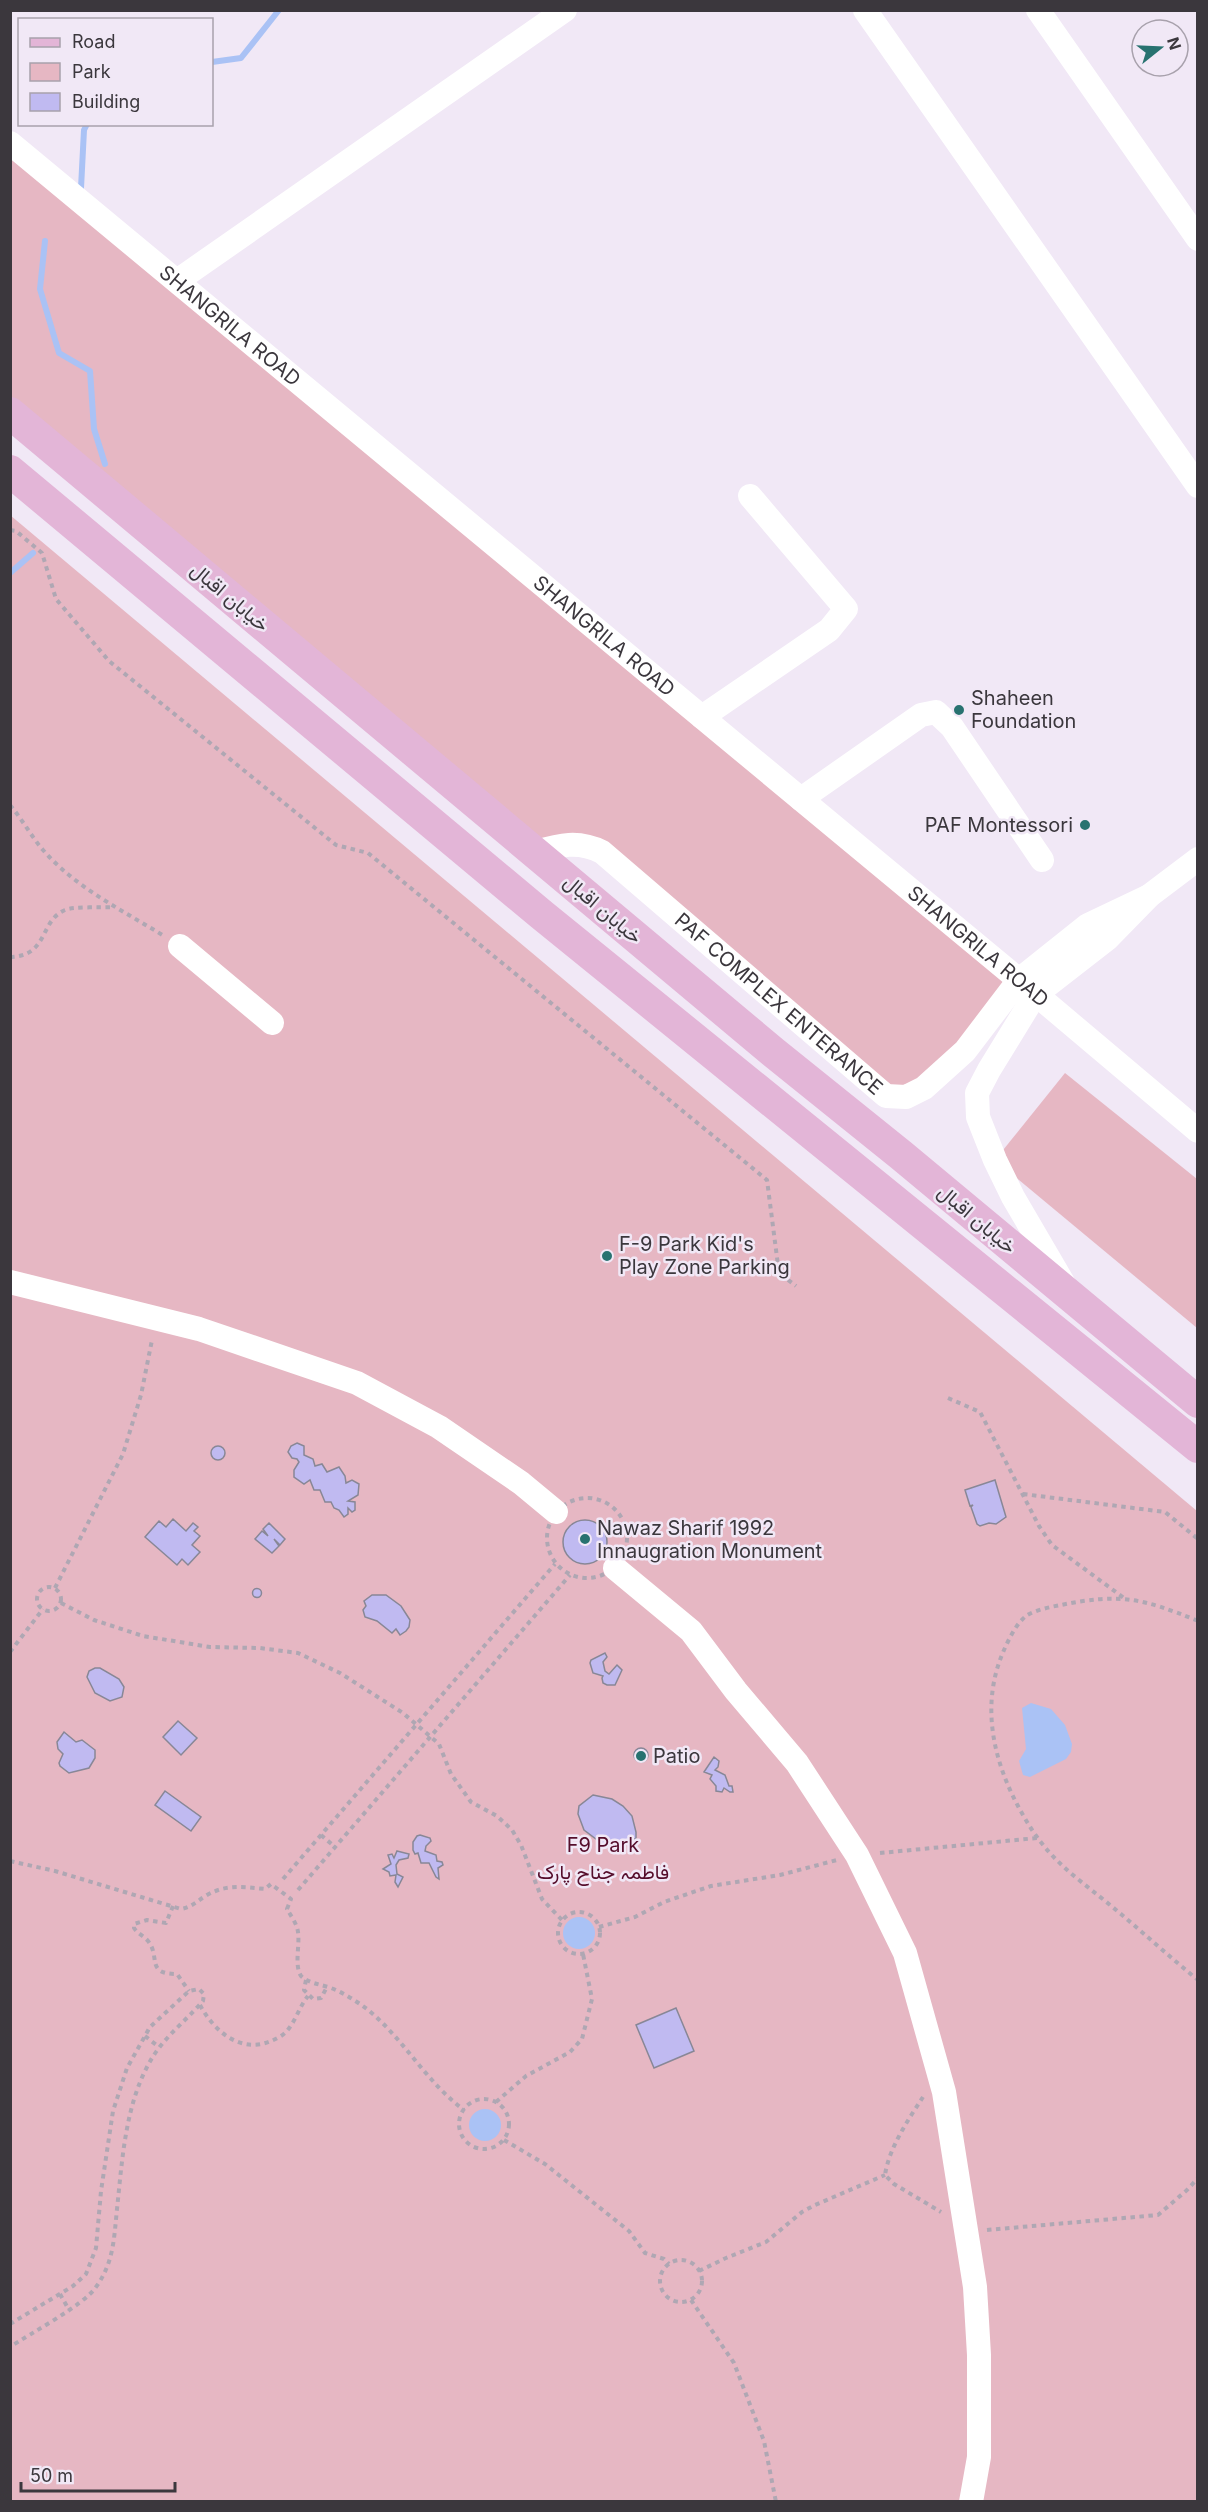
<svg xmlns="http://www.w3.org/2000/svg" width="1208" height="2512" font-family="Inter,Vazirmatn,sans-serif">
<rect width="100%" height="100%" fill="#f1e8f6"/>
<!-- green -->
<g fill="#e6b7c3">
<polygon points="10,143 1019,980 906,1097 602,852 535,852 11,413"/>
<polygon points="10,515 1197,1511 1197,2501 11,2501"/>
<polygon points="1065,1073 1197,1179 1197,1328 995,1160"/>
</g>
<!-- water -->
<g fill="#aac2f5">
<polygon points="1031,1703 1051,1709 1065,1725 1072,1744 1071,1752 1066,1759 1030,1777 1023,1775 1019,1761 1026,1749 1022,1708"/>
<circle cx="579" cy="1933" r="16"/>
<circle cx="485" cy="2125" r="16"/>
</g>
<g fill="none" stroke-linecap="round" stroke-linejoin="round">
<!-- stream -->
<g stroke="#aac2f5" stroke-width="6">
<polyline points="212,62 241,58 279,10"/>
<polyline points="81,188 84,130 87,124"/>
<polyline points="45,241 40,289 59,353 90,371 94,429 105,464"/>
<polyline points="10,573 33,553"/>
</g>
</g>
<!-- building -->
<g fill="#c0baf1" stroke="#888796" stroke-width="1.5">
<polygon points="297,1443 304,1446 304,1455 313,1459 315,1466 322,1464 327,1472 339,1467 345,1476 346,1483 352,1480 359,1484 358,1495 348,1501 355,1502 355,1510 352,1512 348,1508 348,1514 344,1517 339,1510 334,1508 331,1502 325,1502 320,1490 314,1490 310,1480 304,1484 294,1477 294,1470 299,1462 297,1459 292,1458 288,1452 291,1446"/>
<circle cx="218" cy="1453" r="7"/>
<polygon points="995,1480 1006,1517 996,1524 989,1523 980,1526 977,1524 971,1507 973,1505 970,1506 965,1490"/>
<polygon points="173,1519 186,1531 193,1523 198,1527 194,1531 200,1536 192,1545 200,1552 188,1565 182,1559 177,1565 145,1537 159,1521 166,1527"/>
<circle cx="585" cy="1542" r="22"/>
<polygon points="269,1523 285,1539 280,1545 274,1539 279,1546 272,1553 255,1539 262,1531 268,1536 263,1529"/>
<circle cx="257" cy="1593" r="4.5"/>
<polygon points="372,1595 386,1595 401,1606 410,1620 409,1627 406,1631 400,1635 396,1629 392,1633 377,1621 365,1617 363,1610 366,1606 364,1601"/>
<polygon points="605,1653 607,1657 603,1662 605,1671 609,1674 617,1665 622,1670 615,1685 607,1685 603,1683 602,1678 603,1676 593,1673 590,1663 591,1660"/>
<polygon points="95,1668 100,1668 119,1679 124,1687 122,1697 110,1701 95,1693 87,1677 89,1671"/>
<polygon points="178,1721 197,1738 181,1755 163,1737"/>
<polygon points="64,1732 76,1742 82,1740 95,1750 95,1758 89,1768 69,1773 60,1766 59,1763 63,1754 58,1749 57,1742"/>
<circle cx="641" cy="1755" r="7"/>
<polygon points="714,1757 719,1761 718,1767 715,1770 725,1775 729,1786 732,1786 733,1792 730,1792 724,1788 722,1792 716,1791 716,1786 710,1779 712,1775 704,1772"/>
<polygon points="165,1791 201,1817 191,1831 155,1805"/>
<polygon points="593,1795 612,1799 623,1806 632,1816 636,1832 636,1838 631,1842 619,1848 604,1845 584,1830 578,1814 579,1806"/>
<polygon points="420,1835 430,1838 431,1841 426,1846 425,1851 436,1855 437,1861 442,1862 443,1865 438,1868 439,1879 436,1877 429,1863 421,1863 418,1853 415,1854 413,1850 413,1842 417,1836"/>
<polygon points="397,1851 409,1854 408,1858 399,1860 396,1865 397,1874 403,1877 398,1887 395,1882 396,1875 390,1876 389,1872 383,1869 391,1864 388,1855 392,1854 394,1858"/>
<polygon points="676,2008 694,2051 654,2068 636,2025"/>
</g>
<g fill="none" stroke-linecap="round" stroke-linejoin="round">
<!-- path -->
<g stroke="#afa7b3" stroke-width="4" stroke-dasharray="4.5 4.5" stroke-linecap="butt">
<polyline points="10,530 16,531 42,553 56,599 109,661 336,845 368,853 767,1180 779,1273 796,1286"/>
<path d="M10,805C22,819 31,836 43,850C76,888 122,910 164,936"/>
<path d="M10,957C49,956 39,921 65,910C75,906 100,908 112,907"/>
<polyline points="948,1398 980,1412 1039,1526 1052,1545 1124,1598"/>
<polyline points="1023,1494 1165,1512 1198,1539"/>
<circle cx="587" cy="1538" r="40"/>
<circle cx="49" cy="1599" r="12"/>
<polyline points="55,1588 123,1454 141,1395 152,1340"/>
<polyline points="61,1603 94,1620 143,1636 210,1647 260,1648 298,1653 340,1673 403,1713 439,1744 451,1774 471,1802 497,1816 512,1830 521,1845 542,1899 562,1920"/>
<path d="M1198,1621C1142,1598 1120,1593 1061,1605C1050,1607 1035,1610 1026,1616C1016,1624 1009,1639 1004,1650C979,1706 994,1765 1023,1815C1046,1856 1069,1872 1104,1900C1136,1926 1166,1954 1198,1980"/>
<polyline points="10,1652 43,1609"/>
<polyline points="321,1835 335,1847"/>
<polyline points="880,1853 1037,1838"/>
<path d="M10,1861L55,1871L181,1909C192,1907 197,1901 207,1895C226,1884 245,1887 265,1889L271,1884L291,1899L287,1909C291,1916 297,1924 298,1932C300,1946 294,1965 301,1976C310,1984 320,1984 331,1988C344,1993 356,2001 367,2009C404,2039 426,2082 464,2110"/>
<polyline points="283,1879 555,1564"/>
<polyline points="298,1890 570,1575"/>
<path d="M173,1906L166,1923L147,1920L134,1924V1928C138,1934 144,1936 148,1941C161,1957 145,1974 177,1974L189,1991"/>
<circle cx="579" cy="1933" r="21"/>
<polyline points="599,1927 635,1917 664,1902 711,1886 780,1875 837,1860"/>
<polyline points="306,1980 304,1990 313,1999 321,1998 327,1987"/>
<path d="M200,2005C214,2031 240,2054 271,2041C276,2039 282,2036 286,2032C296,2021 299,2007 308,1996"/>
<polyline points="145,2036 159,2047"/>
<path d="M923,2097C908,2120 889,2148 885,2175L894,2184L941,2212"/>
<circle cx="484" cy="2124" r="25"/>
<polyline points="496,2102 526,2076 570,2052 582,2039 592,1999 583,1954"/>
<polyline points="504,2140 545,2164 629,2231 645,2253 664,2259 669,2264"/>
<polyline points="987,2230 1158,2215 1187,2190 1198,2178"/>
<circle cx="681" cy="2281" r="21"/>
<polyline points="699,2271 726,2258 766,2242 802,2212 815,2205 885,2175"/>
<polyline points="60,2294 69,2310"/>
<polyline points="691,2300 734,2363 764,2441 776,2502"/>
<path d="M10,2324L73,2286L86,2274L96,2248L101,2191L113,2111L127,2068L150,2027L189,1991L199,1989L204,1994L203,2001C183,2024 161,2039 147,2067C125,2109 122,2162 117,2209C114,2238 114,2262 96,2287C84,2305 31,2333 10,2347"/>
</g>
<!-- minor -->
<g stroke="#fff" stroke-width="24">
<polyline points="865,10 1198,486"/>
<polyline points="1038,10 1198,239"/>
<path id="s1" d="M10,143L1019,980L1198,1131"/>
<polyline points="177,281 565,10"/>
<polyline points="702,717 829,630 846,609 750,496"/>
<polyline points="801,799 921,715 936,712 952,727 1042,860"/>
<path id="s2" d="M535,852C560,845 578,840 602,852L886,1096L906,1097L924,1088L965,1051L1019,980L1088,925L1149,896"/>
<polyline points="180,946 272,1023"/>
<polyline points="10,1282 199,1329 357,1383 439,1427 521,1483 556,1512"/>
<polyline points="1065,1286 1013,1197 995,1160 978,1117 977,1093 989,1070 1035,995 1107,939 1149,896 1198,859"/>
<polyline points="615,1568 691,1631 736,1691 797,1763 857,1855 905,1953 944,2092 975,2287 979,2355 979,2457 971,2502"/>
</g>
<!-- major -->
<g stroke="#e3b5d7" stroke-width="32">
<polyline points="10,413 773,1052 901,1155 1198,1402"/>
<polyline points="10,471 542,915 1198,1447"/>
</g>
</g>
<!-- markers -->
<g fill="#287270" stroke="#f1e8f6" stroke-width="2">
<circle cx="959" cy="710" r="6"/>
<circle cx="1085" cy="825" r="6"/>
<circle cx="607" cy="1256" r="6"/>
<circle cx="585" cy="1539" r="6"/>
<circle cx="641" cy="1756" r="6"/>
</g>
<g text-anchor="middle" stroke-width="5" stroke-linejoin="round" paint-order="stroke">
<!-- street labels -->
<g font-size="20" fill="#3b373d" stroke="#f1e8f6">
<text dy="7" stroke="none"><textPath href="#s1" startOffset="286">SHANGRILA ROAD</textPath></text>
<text transform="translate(230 597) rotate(40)" y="7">خیابان اقبال</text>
<text dy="7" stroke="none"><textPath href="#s1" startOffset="772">SHANGRILA ROAD</textPath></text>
<text transform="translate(603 909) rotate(40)" y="7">خیابان اقبال</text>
<text dy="7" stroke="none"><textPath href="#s1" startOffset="1258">SHANGRILA ROAD</textPath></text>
<text dy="7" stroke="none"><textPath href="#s2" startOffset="302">PAF COMPLEX ENTERANCE</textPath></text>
<text transform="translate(977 1219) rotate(40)" y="7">خیابان اقبال</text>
</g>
<!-- poi labels -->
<g font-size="20" fill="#3b373d" stroke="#f1e8f6" text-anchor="start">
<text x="971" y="705">Shaheen<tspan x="971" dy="23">Foundation</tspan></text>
<text x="1073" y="832" text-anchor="end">PAF Montessori</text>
<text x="619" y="1251">F-9 Park Kid's<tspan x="619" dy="23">Play Zone Parking</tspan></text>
<text x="597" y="1535">Nawaz Sharif 1992<tspan x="597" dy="23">Innaugration Monument</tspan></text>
<text x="653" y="1763">Patio</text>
</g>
<!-- park labels -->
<g font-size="20" fill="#550d2b" stroke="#f1e8f6">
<text x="603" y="1852">F9 Park</text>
<text x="603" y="1879">فاطمہ جناح پارک</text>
</g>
</g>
<!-- border -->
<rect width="1208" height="2512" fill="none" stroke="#3b373d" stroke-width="24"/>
<!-- legend -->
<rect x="18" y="18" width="195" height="108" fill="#f1e8f6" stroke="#a8a1ac" stroke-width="1.5"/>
<rect x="30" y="38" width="30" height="9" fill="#e3b5d7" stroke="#a8a1ac" stroke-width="1.5"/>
<text x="72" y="48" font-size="18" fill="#3b373d">Road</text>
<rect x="30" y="63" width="30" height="18" fill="#e6b7c3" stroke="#a8a1ac" stroke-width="1.5"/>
<text x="72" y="78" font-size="18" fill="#3b373d">Park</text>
<rect x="30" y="93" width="30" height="18" fill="#c0baf1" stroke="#a8a1ac" stroke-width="1.5"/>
<text x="72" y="108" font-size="18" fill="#3b373d">Building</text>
<!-- north arrow -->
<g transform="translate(1160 48) rotate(72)"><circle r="28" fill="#f1e8f6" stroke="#a8a1ac" stroke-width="1.5"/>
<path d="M0-4.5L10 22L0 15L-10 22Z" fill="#287270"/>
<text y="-9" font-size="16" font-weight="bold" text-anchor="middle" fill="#3b373d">N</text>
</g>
<!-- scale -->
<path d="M21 2482v9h154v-9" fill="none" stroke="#3b373d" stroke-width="3"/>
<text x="30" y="2482" font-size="18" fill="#3b373d" stroke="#f1e8f6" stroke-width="4.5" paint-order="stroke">50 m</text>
</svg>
